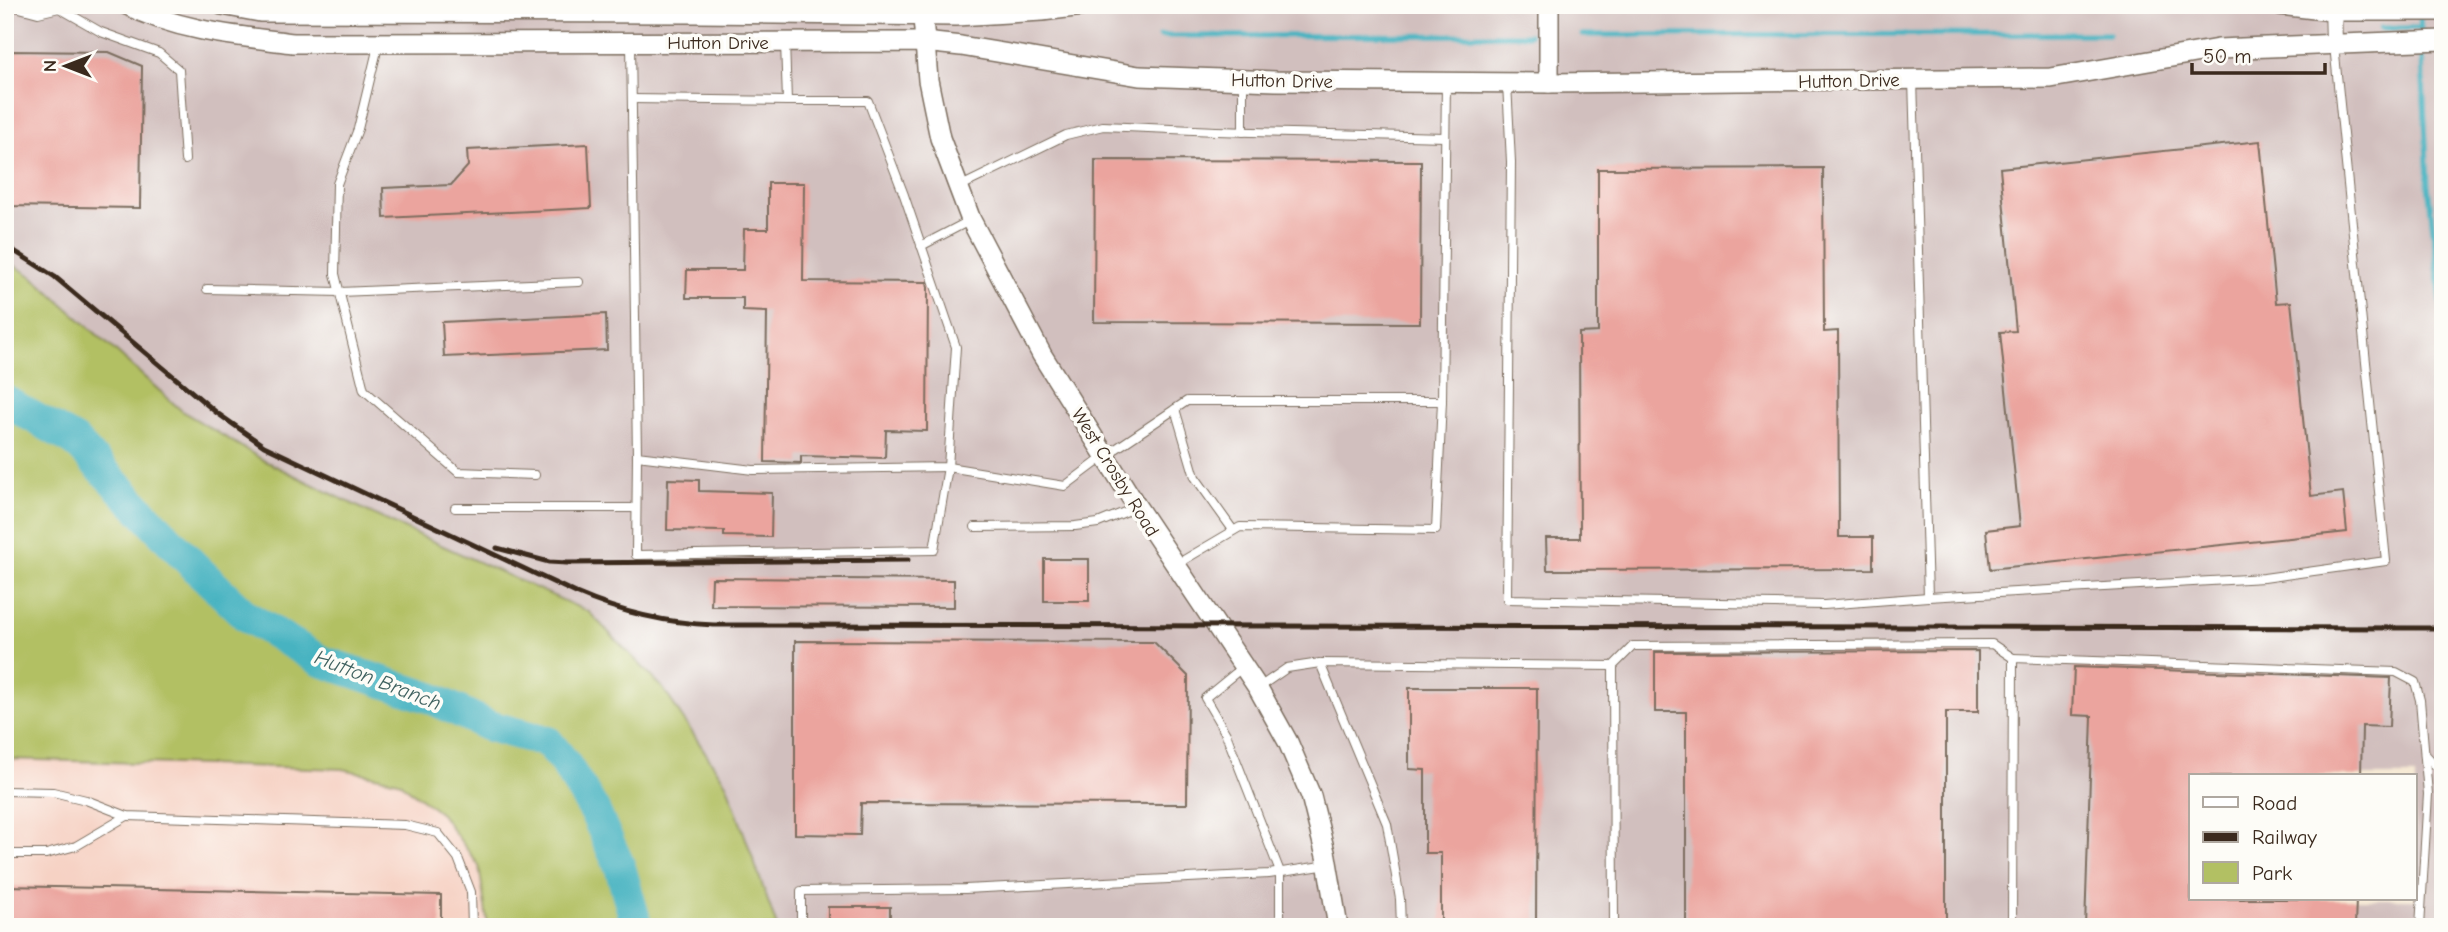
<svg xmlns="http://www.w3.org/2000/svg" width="2448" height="932" font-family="'Comic Neue',sans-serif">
<rect width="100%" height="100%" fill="#fdfcf7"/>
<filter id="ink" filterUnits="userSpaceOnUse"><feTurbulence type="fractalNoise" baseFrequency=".0143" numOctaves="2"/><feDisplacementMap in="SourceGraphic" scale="14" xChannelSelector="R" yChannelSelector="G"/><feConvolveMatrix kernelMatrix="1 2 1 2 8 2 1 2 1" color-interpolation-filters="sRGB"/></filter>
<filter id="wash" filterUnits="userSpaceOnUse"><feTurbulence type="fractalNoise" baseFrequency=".00686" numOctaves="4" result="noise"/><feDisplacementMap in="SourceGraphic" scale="28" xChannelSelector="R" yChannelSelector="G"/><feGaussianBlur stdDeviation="1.57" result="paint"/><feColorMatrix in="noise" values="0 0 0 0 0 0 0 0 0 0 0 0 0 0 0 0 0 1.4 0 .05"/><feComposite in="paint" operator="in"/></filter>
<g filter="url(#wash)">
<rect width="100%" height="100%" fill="#f6e9d4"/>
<!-- built -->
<polygon fill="#f6d2c4" points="5,759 343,769 398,781 441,814 479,866 488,927 5,927"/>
<!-- industrial -->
<path fill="#d1bfbe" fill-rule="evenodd" d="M5,5H2443V927H777L727,785L589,612L379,517L265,461L182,411L33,277L5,260ZM2191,776H2415V899H2191Z"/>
<!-- green -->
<polygon fill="#b2c063" stroke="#767540" stroke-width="2" points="5,260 33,277 182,411 265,461 379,517 589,612 662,687 727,785 777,927 488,927 479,866 441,814 398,781 343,769 5,759"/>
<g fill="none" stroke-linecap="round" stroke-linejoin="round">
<!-- stream -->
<g stroke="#46b3c1" stroke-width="5">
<polyline points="2420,15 2428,185 2443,320"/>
<polyline points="2381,28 2421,28"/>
<polyline points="1582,35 2109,34"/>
<polyline points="1160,36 1529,35"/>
</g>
<!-- river -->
<polyline stroke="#46b3c1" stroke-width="32" points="5,401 75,441 193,565 246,616 321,661 431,698 489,726 548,742 564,762 593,808 620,867 637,927"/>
</g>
<g id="blocks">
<!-- building -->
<g fill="#eba49e">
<polygon points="5,51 109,52 142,66 140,208 5,206"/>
<polygon points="2260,141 2276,303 2291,302 2311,496 2343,492 2347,532 1990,569 1986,530 2020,526 2000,332 2016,331 2000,168"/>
<polygon points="588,144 591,208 384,218 383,188 451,185 468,166 467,150"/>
<polygon points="1095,160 1421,161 1420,323 1094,322"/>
<polygon points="1823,168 1824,332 1838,331 1839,537 1873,537 1873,569 1547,570 1546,538 1580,538 1579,333 1598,332 1598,169"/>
<polygon points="768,183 804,183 803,281 927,282 928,287 927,431 886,430 885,458 801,456 801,463 765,462 767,312 743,311 743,298 686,298 687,270 743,270 744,229 768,229"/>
<polygon points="606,314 607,350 444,357 442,322"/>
<polygon points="668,479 699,480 699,491 772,493 771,537 724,536 724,531 667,530"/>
<rect x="1044" y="559" width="45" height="42"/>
<polygon points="712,578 954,580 954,607 711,606"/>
<polygon points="795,641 1154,642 1188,676 1187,804 861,803 860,835 795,834"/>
<polygon points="1978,651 1978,712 1946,712 1946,927 1686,927 1686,712 1655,712 1655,652"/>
<polygon points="2074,667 2391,678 2389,727 2362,726 2361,776 2191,776 2191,899 2356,899 2355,927 2085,927 2092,716 2072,715"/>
<polygon points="1409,688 1537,688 1536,927 1441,927 1441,853 1425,853 1425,770 1409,769"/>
<polygon points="5,886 441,895 441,927 5,927"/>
<rect x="828" y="907" width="62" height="20"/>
</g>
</g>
</g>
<g filter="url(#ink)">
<use href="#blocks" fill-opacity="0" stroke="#7c6d5e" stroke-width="2"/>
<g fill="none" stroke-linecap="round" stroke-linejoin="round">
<defs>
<g id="service">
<polyline points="8,5 38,13 59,8 61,5"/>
<polyline points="59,8 101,32 159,53 179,70 185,160"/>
<polyline points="379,42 358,129 337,184 335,274 364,390 458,472 535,475"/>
<polyline points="631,43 637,456 753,470 948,467 956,347 904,195 868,101 787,101 785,42"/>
<polyline points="1913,79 1928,597 2264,578 2386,561 2334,45"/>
<polyline points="1243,80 1243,132"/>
<polyline points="1507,83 1511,162 1507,599 1824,605 1928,597"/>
<polyline points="632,99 787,101"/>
<polyline points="959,187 1066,135 1103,126 1216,131 1445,137"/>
<polyline points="921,246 971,220"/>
<polyline points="207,289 340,292 579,282"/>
<polyline points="1175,409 1195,477 1233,530"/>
<polyline points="637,456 636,555 934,550 948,467 1065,486 1105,456 1187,401 1442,401 1446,82"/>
<polyline points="455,508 636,508"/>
<polyline points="975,527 1075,526 1098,523 1137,507"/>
<polyline points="1177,564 1240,527 1436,530 1442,401"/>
<polyline points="1320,663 1387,824 1400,899 1401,927"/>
<polyline points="1613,666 1633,646 1992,644 2013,658"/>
<polyline points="1243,667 1205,698 1226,734 1280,872 1280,927"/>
<polyline points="1258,688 1287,668 1320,663 1613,666 1614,927"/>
<polyline points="2425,754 2443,774"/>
<polyline points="5,791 53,792 86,800 127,816 405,825 438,833 458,858 471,892 472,927"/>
<polyline points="5,854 46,854 76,846 127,816"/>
<polyline points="801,927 801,891 965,889 1269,874 1328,865"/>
<polyline points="2012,927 2013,658 2396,672 2415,682 2420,700 2428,794 2420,927"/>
</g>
<polyline id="minor" points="2333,5 2334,43"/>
<g id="tertiary">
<path d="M127,5C178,31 237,36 293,43L924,42L961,46L1139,76L1276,81L1549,83L2051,78L2218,49L2443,40"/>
<polyline points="222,5 260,12 699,13 956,16 1042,11 1091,5"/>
<polyline points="922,5 928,80 940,138 971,220 1042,355 1137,507 1258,688 1288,742 1311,796 1326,856 1338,927"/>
<polyline points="1549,5 1549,83"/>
<polyline points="2280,5 2332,11 2443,11"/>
</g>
</defs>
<!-- service casing -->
<use href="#service" stroke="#7c6d5e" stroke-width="10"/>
<!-- minor casing -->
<use href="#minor" stroke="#7c6d5e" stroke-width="18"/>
<!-- tertiary casing -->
<use href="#tertiary" stroke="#7c6d5e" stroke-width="22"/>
<!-- service -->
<use href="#service" stroke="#fff" stroke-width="8"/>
<!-- minor -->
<use href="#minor" stroke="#fff" stroke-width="16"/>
<!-- tertiary -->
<use href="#tertiary" stroke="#fff" stroke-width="19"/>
<!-- rail -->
<g stroke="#3b2a1e" stroke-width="5">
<path d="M5,245L55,277L217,413L264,446L576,593C622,613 665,623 714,625L2443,628"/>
<polyline points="497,548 549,562 567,563 908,560"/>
</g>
</g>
</g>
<g text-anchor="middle" stroke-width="7" stroke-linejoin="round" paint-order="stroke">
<!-- street labels -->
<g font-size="19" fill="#3b2a1e" stroke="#fdfcf7">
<text x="718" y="49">Hutton Drive</text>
<text transform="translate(1282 80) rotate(1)" y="7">Hutton Drive</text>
<text transform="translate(1849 80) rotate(-1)" y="7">Hutton Drive</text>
<text transform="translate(1116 472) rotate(58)" y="7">West Crosby Road</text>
</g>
<!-- water labels -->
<g font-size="21" font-style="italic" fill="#3f615f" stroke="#fdfcf7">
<text transform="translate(378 680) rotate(21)" y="7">Hutton Branch</text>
</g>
</g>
<!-- margin -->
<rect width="2448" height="932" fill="none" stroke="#fdfcf7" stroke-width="28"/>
<!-- legend -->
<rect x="2189" y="774" width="228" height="126" fill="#fdfcf7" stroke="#afa8a0" stroke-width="2"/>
<rect x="2203" y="797" width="35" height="10" fill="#ffffff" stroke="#afa8a0" stroke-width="2"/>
<text x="2252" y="810" font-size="21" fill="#3b2a1e">Road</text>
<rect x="2203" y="832" width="35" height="10" fill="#3b2a1e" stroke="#afa8a0" stroke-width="2"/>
<text x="2252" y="844" font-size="21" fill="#3b2a1e">Railway</text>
<rect x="2203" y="862" width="35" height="21" fill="#b2c063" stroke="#afa8a0" stroke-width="2"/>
<text x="2252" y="880" font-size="21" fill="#3b2a1e">Park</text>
<!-- north arrow -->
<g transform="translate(66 66) rotate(270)" stroke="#fdfcf7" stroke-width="5" paint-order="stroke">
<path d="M0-5L12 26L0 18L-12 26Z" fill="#3b2a1e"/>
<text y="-10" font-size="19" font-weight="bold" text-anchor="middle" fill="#3b2a1e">N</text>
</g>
<!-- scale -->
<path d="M2192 63v10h133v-10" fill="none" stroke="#3b2a1e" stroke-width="3.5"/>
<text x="2203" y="63" font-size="21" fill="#3b2a1e" stroke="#fdfcf7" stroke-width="5" paint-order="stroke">50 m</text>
</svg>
